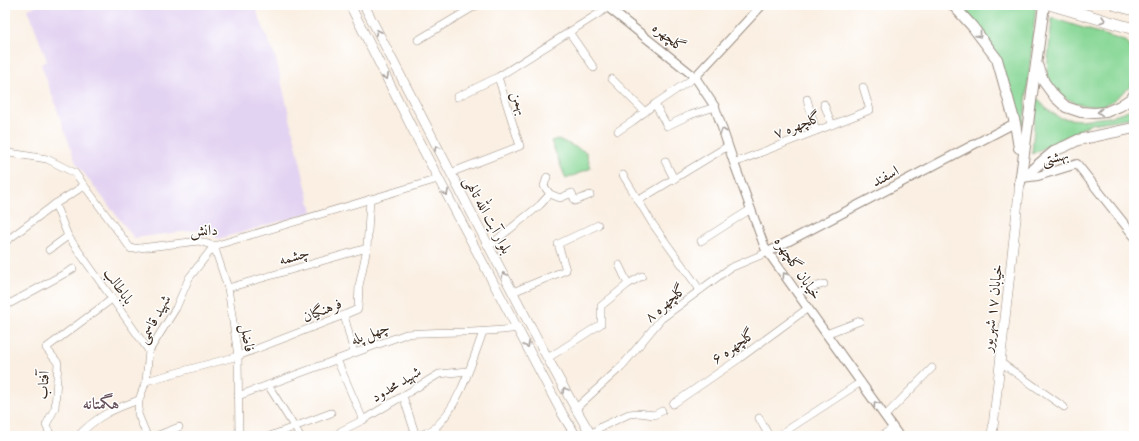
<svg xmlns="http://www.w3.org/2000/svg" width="1139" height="441" font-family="'Libre Bodoni',Amiri,serif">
<rect width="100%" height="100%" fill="#fff"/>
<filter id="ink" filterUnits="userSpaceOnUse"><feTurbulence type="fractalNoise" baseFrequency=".025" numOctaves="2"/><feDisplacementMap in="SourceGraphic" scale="8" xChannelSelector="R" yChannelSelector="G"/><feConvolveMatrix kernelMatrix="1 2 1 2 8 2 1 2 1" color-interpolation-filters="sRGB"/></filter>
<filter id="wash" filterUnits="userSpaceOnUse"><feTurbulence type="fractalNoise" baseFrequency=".012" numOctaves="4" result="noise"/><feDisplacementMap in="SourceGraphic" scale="16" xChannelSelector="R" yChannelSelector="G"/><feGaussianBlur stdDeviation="0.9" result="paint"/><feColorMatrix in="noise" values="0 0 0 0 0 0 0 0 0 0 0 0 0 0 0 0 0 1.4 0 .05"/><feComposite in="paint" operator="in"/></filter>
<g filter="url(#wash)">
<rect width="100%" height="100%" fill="#faefe2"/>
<!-- built -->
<polygon fill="#e3d3f2" points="39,5 254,5 276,59 312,212 218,239 204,229 134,238 76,163 41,64 47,61 28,9"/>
<!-- green -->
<g fill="#88d796" stroke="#62805a">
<polygon points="958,5 1036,5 1023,132 1019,129 1000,64 979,27"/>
<polygon points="1052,18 1127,42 1132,50 1134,56 1134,77 1130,87 1111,102 1100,106 1088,106 1076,103 1063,97 1052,90 1046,80"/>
<polygon points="1036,97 1048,110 1060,118 1080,120 1109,117 1134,108 1134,117 1091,124 1063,138 1032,154"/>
<polygon points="558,139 586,152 591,168 566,179 551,141"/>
</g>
</g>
<g filter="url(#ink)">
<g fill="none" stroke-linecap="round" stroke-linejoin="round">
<defs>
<g id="minor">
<polyline points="569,32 594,68"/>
<polyline points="418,40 477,5"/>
<polyline points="612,79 645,112"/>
<polyline points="457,97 498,77 609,7"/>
<polyline points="807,99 816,131"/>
<polyline points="655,104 667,126 690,115 715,107"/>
<polyline points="824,104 832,125"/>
<polyline points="618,131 633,121 655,104 695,77"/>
<polyline points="5,156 10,153 47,159 75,173 131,249 199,241 214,246 438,179"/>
<polyline points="665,161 674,179"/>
<polyline points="734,163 870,110 863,87"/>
<polyline points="450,173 520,146 498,77"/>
<polyline points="623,175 652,223 700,290"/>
<polyline points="84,186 55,204 68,236 149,351"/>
<polyline points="550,194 560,198 572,193 575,201 590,195"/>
<polyline points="639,200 728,146"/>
<polyline points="701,241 751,209"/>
<polyline points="5,242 55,204"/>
<polyline points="214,246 228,288 238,356 239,436"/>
<polyline points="489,246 540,205 550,194 544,186 547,177"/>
<polyline points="49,250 68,236"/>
<polyline points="628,284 642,276"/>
<polyline points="228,288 367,248"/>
<polyline points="513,292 566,270 558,244 598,225"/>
<polyline points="797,292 824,284"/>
<polyline points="5,299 9,304 73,269"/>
<polyline points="344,315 354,353"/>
<polyline points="826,334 860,321"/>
<polyline points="548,358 601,324 601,306 628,284 619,265"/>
<polyline points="337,360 363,420"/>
<polyline points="1000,362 1064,407"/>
<polyline points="146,381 238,356 344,315 358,309 359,286 367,248 370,199"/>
<polyline points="268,385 300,436"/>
<path d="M238,396L406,334C444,331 481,334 518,328"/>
<polyline points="403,396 416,436"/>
<polyline points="673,404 740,358 808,308"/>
<polyline points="575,409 622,366 661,319 730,268 768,252"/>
<polyline points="885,416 932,368"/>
<polyline points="759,418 769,436"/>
<polyline points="435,428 439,436"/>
<polyline points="591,434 601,427 629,414 639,413 654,415 662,411"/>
<polyline points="51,436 46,425 55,408 58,363 46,348 112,299"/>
<path d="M78,436C97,416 113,409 139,400"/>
<polyline points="147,436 138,414 139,400 146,381 149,351 176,308 189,278 214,246"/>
<polyline points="156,436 179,427"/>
<polyline points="270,436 331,413"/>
<polyline points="336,436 341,431 363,420 439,374 468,371"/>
<path d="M419,436C425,433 432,431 436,427C460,404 472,362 483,332"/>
<polyline points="778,436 861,382"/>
<polyline points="881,436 893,428"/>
</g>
<g id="tertiary">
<polyline points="605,5 695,77 715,107 734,163 765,248 899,436"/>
<polyline points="695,77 762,5"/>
<polyline points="1022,178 1038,176 1077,164 1134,236"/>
<polyline points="768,252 1015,123"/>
</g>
<g id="secondary">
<polyline points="350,5 416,136 563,415 576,436"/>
<path d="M364,5C409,92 454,179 499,266C529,323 558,381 592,436"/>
<polyline points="992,436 1020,183"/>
</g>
<g id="primary">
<polyline points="953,5 972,26 997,59 1015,123 1019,148"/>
<polyline points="1037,65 1044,82 1055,97 1066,107 1081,112 1094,113 1106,112 1120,106 1132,98 1134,95"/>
<polyline points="1022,178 1056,150 1066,146 1078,140 1134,128"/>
<polyline points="1020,183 1044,5"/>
</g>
<g id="trunk">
<polyline points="1052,5 1134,29"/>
<polyline points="1116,5 1134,10"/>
</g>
</defs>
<!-- minor casing -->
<use href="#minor" stroke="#9a8c80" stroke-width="8"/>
<!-- tertiary casing -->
<use href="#tertiary" stroke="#9a8c80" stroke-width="10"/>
<!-- secondary casing -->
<use href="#secondary" stroke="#9a8c80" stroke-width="10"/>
<!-- primary casing -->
<use href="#primary" stroke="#9a8c80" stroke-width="12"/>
<!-- trunk casing -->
<use href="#trunk" stroke="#9a8c80" stroke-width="12"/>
<!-- minor -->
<use href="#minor" stroke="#fff" stroke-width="7"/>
<!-- tertiary -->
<use href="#tertiary" stroke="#fff" stroke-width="8"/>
<!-- secondary -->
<use href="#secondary" stroke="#fff" stroke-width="9"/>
<!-- primary -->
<use href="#primary" stroke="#fff" stroke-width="10"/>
<!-- trunk -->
<use href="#trunk" stroke="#fff" stroke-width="11"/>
</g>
<!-- one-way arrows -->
<defs><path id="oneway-chevron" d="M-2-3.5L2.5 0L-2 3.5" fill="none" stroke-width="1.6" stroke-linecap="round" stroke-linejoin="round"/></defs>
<g stroke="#a79f9a">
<use href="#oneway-chevron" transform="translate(1103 20) rotate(16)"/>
<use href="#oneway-chevron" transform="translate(378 32) rotate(-117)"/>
<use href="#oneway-chevron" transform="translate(979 35) rotate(52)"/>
<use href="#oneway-chevron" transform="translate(386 77) rotate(64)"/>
<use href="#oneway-chevron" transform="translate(1100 112) rotate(176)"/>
<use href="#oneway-chevron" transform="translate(723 131) rotate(-109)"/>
<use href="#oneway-chevron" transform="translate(437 148) rotate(-118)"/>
<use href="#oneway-chevron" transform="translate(446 193) rotate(62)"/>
<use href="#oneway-chevron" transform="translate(504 275) rotate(-118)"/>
<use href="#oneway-chevron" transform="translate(785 275) rotate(-125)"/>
<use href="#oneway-chevron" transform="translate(527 345) rotate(62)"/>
<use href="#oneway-chevron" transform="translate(565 390) rotate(-118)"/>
<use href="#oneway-chevron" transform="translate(876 404) rotate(-125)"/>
</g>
</g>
<g text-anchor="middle" stroke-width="3" stroke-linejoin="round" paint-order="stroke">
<!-- street labels -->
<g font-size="15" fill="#3b2a1e" stroke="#fff">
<text transform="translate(669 37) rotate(39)" y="5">گلچهره</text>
<text transform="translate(520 103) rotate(73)" y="5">بهمن</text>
<text transform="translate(797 125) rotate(-21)" y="5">گلچهره ۷</text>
<text transform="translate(1055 157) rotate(-13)" y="5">بهشتی</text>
<text transform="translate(885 176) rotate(-28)" y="5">اسفند</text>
<text transform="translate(488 215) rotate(62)" y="5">بلوار آیت الله تالهی</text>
<text transform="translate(204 230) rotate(-1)" y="5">دانش</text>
<text transform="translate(294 256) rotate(-16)" y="5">چشمه</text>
<text transform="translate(798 268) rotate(56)" y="5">خیابان گلچهره</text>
<text transform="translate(119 286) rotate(55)" y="5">باباطالب</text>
<text transform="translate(665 303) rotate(-41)" y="5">گلچهره ۸</text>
<text transform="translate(992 308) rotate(-83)" y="5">خیابان ۱۷ شهریور</text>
<text transform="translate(322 310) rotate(-22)" y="5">فرهنگیان</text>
<text transform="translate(154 319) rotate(-61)" y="5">شهید قاسمی</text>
<text transform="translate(370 333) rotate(-20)" y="5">چهل پله</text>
<text transform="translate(248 338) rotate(82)" y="5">فاضل</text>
<text transform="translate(733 346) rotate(-35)" y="5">گلچهره ۶</text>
<text transform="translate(396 384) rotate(-31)" y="5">شهید محدود</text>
<text transform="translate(43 385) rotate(-86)" y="5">آفتاب</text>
</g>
<!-- neighbourhood labels -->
<g font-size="16" font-weight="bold" fill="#67525b" stroke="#fff">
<text x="101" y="409">هگمتانه</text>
</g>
</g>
<!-- margin -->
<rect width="1139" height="441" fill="none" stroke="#fff" stroke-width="20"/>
</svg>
